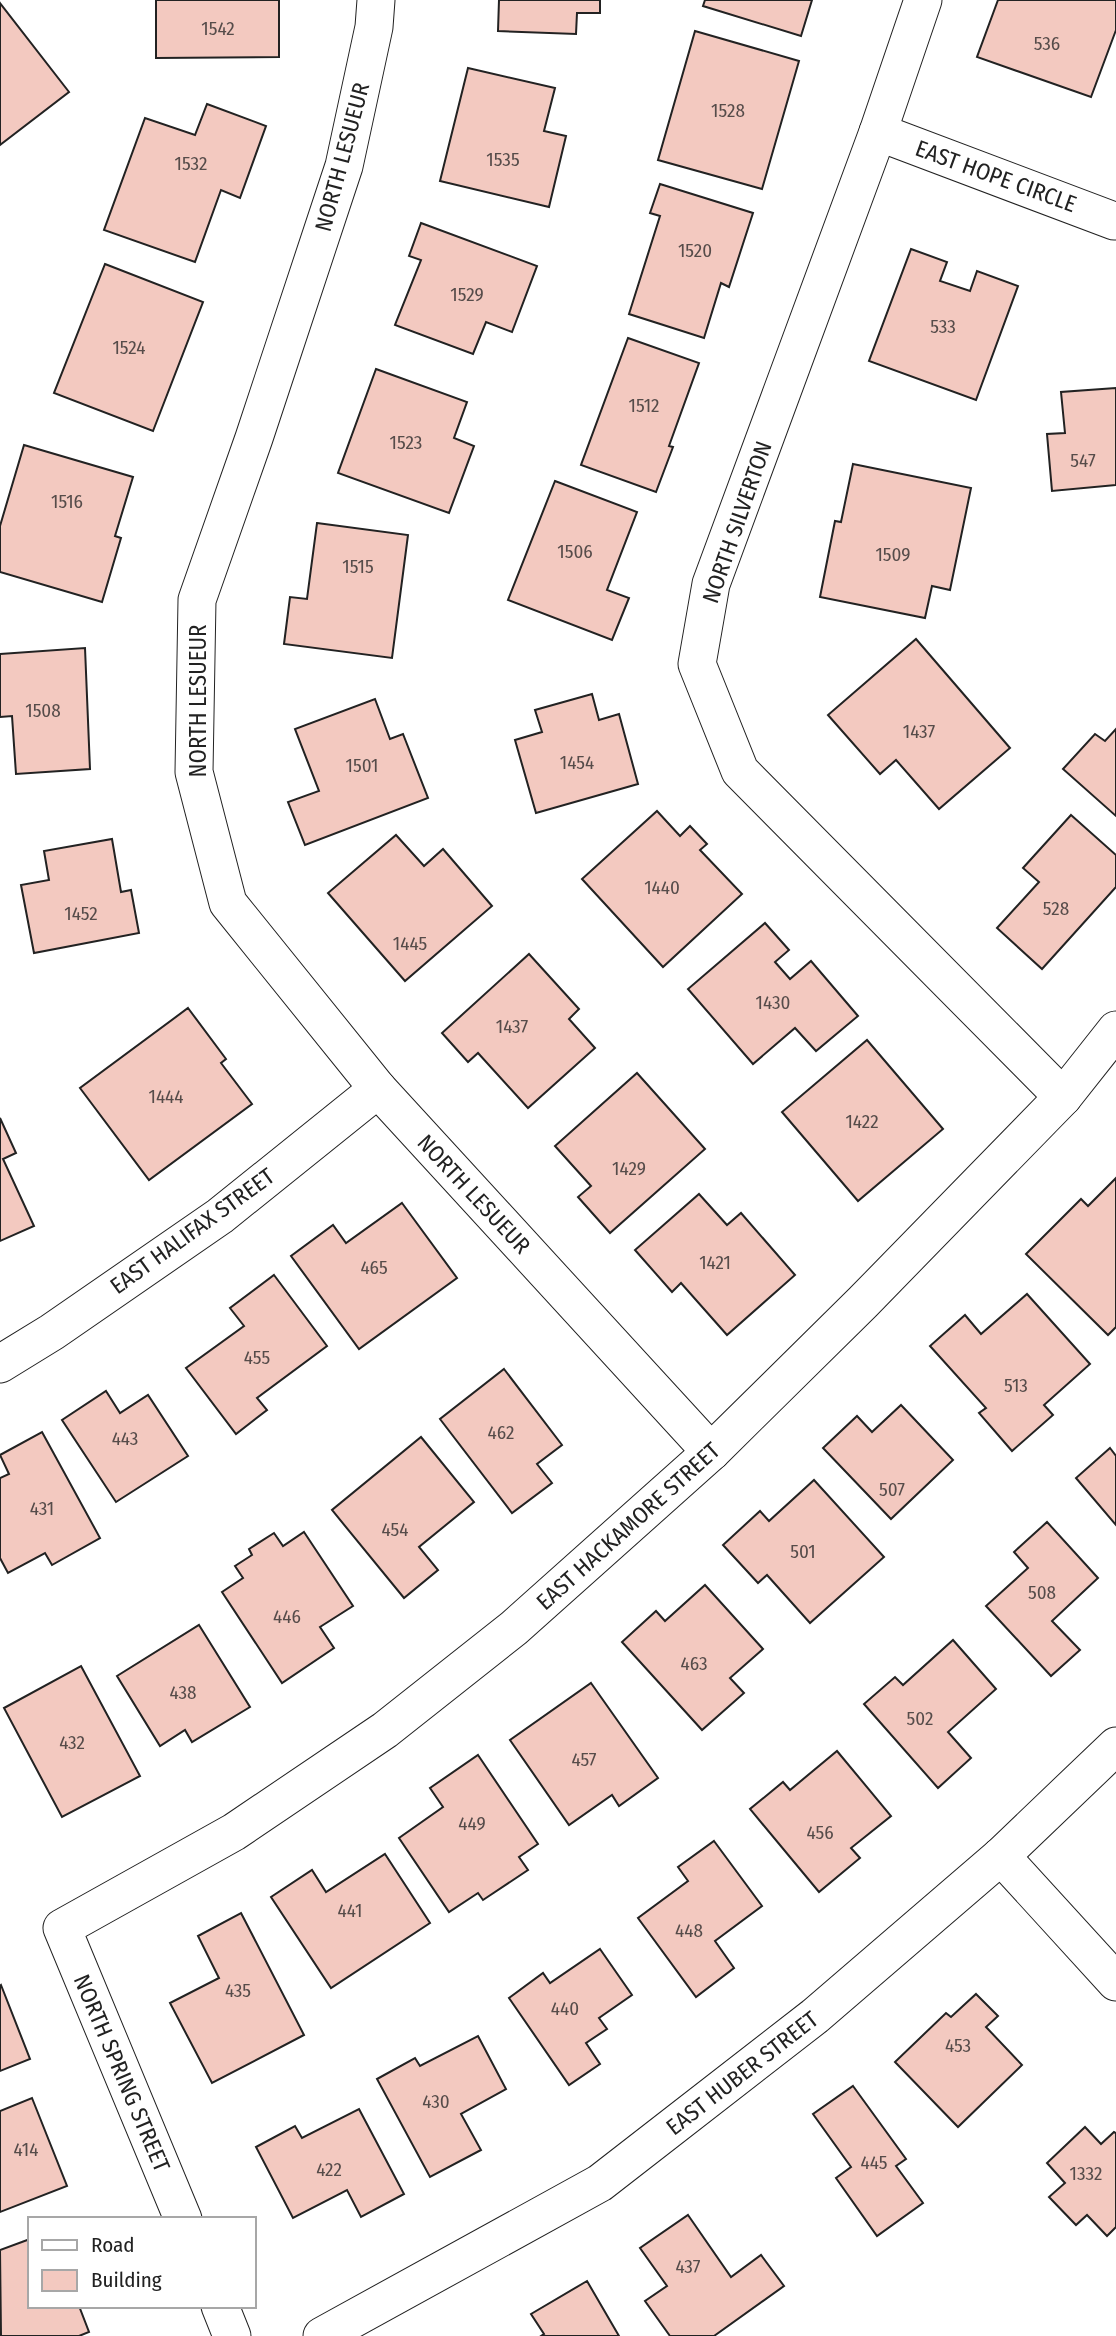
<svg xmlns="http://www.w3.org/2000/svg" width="1116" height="2336" font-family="'Fira Sans Condensed',sans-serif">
<rect width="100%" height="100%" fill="#fff"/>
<!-- building -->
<g fill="#f3c9c0" stroke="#222" stroke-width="2">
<polygon points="156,0 279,0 279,57 156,58"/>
<polygon points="499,0 600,0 600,13 577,13 576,34 498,31"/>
<polygon points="705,0 812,0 801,36 703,6"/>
<polygon points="998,0 1116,0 1116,30 1091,97 977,57"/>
<polygon points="0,3 69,92 0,145"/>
<polygon points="695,31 799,61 762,189 658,160"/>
<polygon points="468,68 555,88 544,131 566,136 549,207 440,181"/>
<polygon points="207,104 266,126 240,198 221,190 195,262 104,230 145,118 195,135"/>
<polygon points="660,184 753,213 729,287 721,283 704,338 629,314 660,216 650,213"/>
<polygon points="421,223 537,266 512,332 486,322 473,354 395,325 421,260 409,256"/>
<polygon points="911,249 947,262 940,281 970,291 977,271 1018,286 976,400 869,361"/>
<polygon points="105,264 203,302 153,431 54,393"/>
<polygon points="628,338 699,363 669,446 673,447 656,492 581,465"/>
<polygon points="376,369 467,402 454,438 474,446 449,513 338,473"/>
<polygon points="1116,388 1116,485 1052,491 1047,434 1065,433 1061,392"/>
<polygon points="24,445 133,477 115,536 121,538 102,602 0,572 0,526"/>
<polygon points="853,464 971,488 950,590 932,586 925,618 820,597 835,521 841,522"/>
<polygon points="555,481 637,512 607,590 629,598 612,640 508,600"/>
<polygon points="317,523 408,535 392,658 284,644 290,597 307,599"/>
<polygon points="916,639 1010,748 939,809 896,760 880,774 828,715"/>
<polygon points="85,648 90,769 16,774 12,716 0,717 0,654"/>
<polygon points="592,694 599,720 619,714 638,784 536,813 515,740 542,732 535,710"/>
<polygon points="375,699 390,739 403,734 428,798 305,845 288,802 319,791 295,729"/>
<polygon points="1116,729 1116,816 1063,769 1095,734 1105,741"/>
<polygon points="657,811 680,836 690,826 707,844 700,850 742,894 663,967 582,879"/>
<polygon points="1071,815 1116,855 1116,887 1042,969 997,928 1039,882 1023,868"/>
<polygon points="396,835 424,866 443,849 492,906 405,981 328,893"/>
<polygon points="112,839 121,892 131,890 139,933 34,953 21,885 49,880 44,851"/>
<polygon points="765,923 789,950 775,962 790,979 811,961 858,1016 816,1051 795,1028 753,1064 688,989"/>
<polygon points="529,954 579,1009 569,1019 595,1048 528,1108 478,1053 468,1062 442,1033"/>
<polygon points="188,1008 226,1059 221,1063 252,1104 149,1180 80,1088"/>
<polygon points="867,1040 943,1129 858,1201 782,1112"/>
<polygon points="637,1073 705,1149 610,1233 578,1197 591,1186 555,1146"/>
<polygon points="0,1118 16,1153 3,1159 34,1226 0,1241"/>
<polygon points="1116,1178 1116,1327 1108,1335 1026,1254 1081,1199 1088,1206"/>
<polygon points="699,1194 727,1225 741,1213 795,1275 727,1335 681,1283 672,1292 635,1250"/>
<polygon points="402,1203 457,1278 359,1349 291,1256 333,1225 346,1243"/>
<polygon points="274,1275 327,1346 257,1398 267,1410 236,1434 186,1368 244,1326 230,1308"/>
<polygon points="1027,1294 1090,1364 1044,1405 1053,1415 1012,1451 979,1413 986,1408 930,1346 965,1315 981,1334"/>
<polygon points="504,1369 562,1445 537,1464 552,1483 512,1513 440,1419"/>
<polygon points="106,1391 120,1413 148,1395 188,1456 116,1502 62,1420"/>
<polygon points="901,1405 953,1460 891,1519 823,1448 857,1416 872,1432"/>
<polygon points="42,1432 100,1538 52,1565 45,1553 8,1573 0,1558 0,1478 9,1474 0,1455"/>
<polygon points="421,1437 474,1502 419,1547 438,1570 404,1598 332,1510"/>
<polygon points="1110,1448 1116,1456 1116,1525 1076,1478"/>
<polygon points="814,1480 884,1557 810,1623 767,1575 758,1583 723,1545 760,1511 769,1521"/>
<polygon points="1047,1522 1098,1578 1052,1621 1080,1650 1051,1676 986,1606 1028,1568 1014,1552"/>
<polygon points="304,1532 353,1606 320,1627 334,1648 282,1683 222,1592 243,1578 235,1566 252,1555 249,1549 274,1533 283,1546"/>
<polygon points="705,1585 763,1649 730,1678 744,1693 702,1730 622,1642 656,1611 665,1621"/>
<polygon points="199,1625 250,1707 192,1742 185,1730 160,1746 117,1676"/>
<polygon points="953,1640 996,1689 948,1732 971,1758 938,1788 864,1704 895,1677 903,1685"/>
<polygon points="81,1666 140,1776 62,1817 4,1708"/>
<polygon points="591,1683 658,1778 619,1806 612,1795 569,1825 510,1740"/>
<polygon points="837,1751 891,1816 851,1848 860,1858 819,1892 750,1809 783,1782 790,1790"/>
<polygon points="478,1755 538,1844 519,1857 528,1870 483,1900 478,1893 449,1912 399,1838 443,1807 430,1788"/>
<polygon points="714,1841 762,1906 715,1941 734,1968 696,1997 638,1918 688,1881 678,1867"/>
<polygon points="385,1854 430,1923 331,1988 271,1897 312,1870 326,1892"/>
<polygon points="241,1913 304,2035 212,2083 170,2003 219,1978 198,1936"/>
<polygon points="600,1949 632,1995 599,2018 607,2029 586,2043 600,2064 569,2085 509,1998 543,1973 550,1983"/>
<polygon points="1,1985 30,2059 0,2071 0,1986"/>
<polygon points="976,1994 998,2016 986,2027 1022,2065 958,2127 895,2062 946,2013 951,2017"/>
<polygon points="478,2036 506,2089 461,2114 481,2150 430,2177 377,2079 415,2058 420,2066"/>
<polygon points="853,2086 906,2159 896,2166 923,2203 877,2236 836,2178 851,2167 813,2114"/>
<polygon points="32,2098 67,2186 0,2212 0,2111"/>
<polygon points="359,2109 404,2194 361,2217 347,2190 293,2218 256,2147 295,2126 302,2138"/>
<polygon points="1085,2127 1101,2144 1114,2132 1116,2133 1116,2227 1107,2236 1087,2215 1076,2225 1049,2197 1065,2183 1047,2163"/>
<polygon points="688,2215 731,2277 761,2255 784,2286 714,2336 670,2336 645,2301 667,2286 640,2248"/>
<polygon points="30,2239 30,2306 79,2306 89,2332 79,2336 1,2336 0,2250"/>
<polygon points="587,2281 619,2336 541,2336 544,2334 531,2314"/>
</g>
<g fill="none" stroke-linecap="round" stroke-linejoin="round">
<defs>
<g id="street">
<polyline points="376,0 374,27 344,166 254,438 197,600 194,772 228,903 378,1089 711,1452"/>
<polyline points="923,0 878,132 711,584 697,664 740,771 1063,1097"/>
<polyline points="878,132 1114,221"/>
<polyline points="0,1364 52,1332 220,1216 378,1089"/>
<polyline points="1001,1856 1116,1982"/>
<polyline points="183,2219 62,1928 234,1832 385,1730 514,1628 711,1452 863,1302 1063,1097 1116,1030"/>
<polyline points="220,2306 232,2336"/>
<polyline points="322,2336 600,2183 815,2016 1001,1856 1116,1746"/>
</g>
</defs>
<!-- street casing -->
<use href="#street" stroke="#222" stroke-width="39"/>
<!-- street -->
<use href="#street" stroke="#fff" stroke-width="37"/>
</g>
<g text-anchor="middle" stroke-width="5" stroke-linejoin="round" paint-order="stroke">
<!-- number labels -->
<g font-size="19" fill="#564c4a">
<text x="218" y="35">1542</text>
<text x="1047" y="50">536</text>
<text x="728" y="117">1528</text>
<text x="503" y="166">1535</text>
<text x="191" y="170">1532</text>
<text x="695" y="257">1520</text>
<text x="467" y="301">1529</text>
<text x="943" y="333">533</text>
<text x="129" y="354">1524</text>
<text x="644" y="412">1512</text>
<text x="406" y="449">1523</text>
<text x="1083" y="467">547</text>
<text x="67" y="508">1516</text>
<text x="575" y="558">1506</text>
<text x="893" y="561">1509</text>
<text x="358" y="573">1515</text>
<text x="43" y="717">1508</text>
<text x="919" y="738">1437</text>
<text x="577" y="769">1454</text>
<text x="362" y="772">1501</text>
<text x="662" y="894">1440</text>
<text x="1056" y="915">528</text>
<text x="81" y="920">1452</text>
<text x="410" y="950">1445</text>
<text x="773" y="1009">1430</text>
<text x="512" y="1033">1437</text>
<text x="166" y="1103">1444</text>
<text x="862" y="1128">1422</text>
<text x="629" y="1175">1429</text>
<text x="715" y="1269">1421</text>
<text x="374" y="1274">465</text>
<text x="257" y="1364">455</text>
<text x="1016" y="1392">513</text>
<text x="501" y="1439">462</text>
<text x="125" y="1445">443</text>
<text x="892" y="1496">507</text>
<text x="42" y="1515">431</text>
<text x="395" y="1536">454</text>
<text x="803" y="1558">501</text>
<text x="1042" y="1599">508</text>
<text x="287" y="1623">446</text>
<text x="694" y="1670">463</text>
<text x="183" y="1699">438</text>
<text x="920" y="1725">502</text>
<text x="72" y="1749">432</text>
<text x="584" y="1766">457</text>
<text x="472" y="1830">449</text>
<text x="820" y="1839">456</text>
<text x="350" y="1917">441</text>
<text x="689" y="1937">448</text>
<text x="238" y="1997">435</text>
<text x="565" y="2015">440</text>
<text x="958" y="2052">453</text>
<text x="436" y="2108">430</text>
<text x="26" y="2156">414</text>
<text x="874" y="2169">445</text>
<text x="329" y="2176">422</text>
<text x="1086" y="2180">1332</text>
<text x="688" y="2273">437</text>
</g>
<!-- street labels -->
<g font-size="23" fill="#222" stroke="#fff">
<text transform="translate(342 157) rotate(-75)" y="8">NORTH LESUEUR</text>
<text transform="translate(996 176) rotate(20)" y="8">EAST HOPE CIRCLE</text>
<text transform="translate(737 522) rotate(-71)" y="8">NORTH SILVERTON</text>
<text transform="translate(198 701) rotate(-90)" y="8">NORTH LESUEUR</text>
<text transform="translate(474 1194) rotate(47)" y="8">NORTH LESUEUR</text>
<text transform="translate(192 1231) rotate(-36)" y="8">EAST HALIFAX STREET</text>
<text transform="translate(628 1526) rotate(-42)" y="8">EAST HACKAMORE STREET</text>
<text transform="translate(122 2073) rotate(67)" y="8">NORTH SPRING STREET</text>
<text transform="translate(742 2073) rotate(-38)" y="8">EAST HUBER STREET</text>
</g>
</g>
<!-- legend -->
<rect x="28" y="2217" width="228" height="91" fill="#ffffff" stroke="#a7a7a7" stroke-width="2"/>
<rect x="42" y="2240" width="35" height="10" fill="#ffffff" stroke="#a7a7a7" stroke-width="2"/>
<text x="91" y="2252" font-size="21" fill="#222222">Road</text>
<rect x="42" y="2270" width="35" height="21" fill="#f3c9c0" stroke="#a7a7a7" stroke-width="2"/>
<text x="91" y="2287" font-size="21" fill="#222222">Building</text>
</svg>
